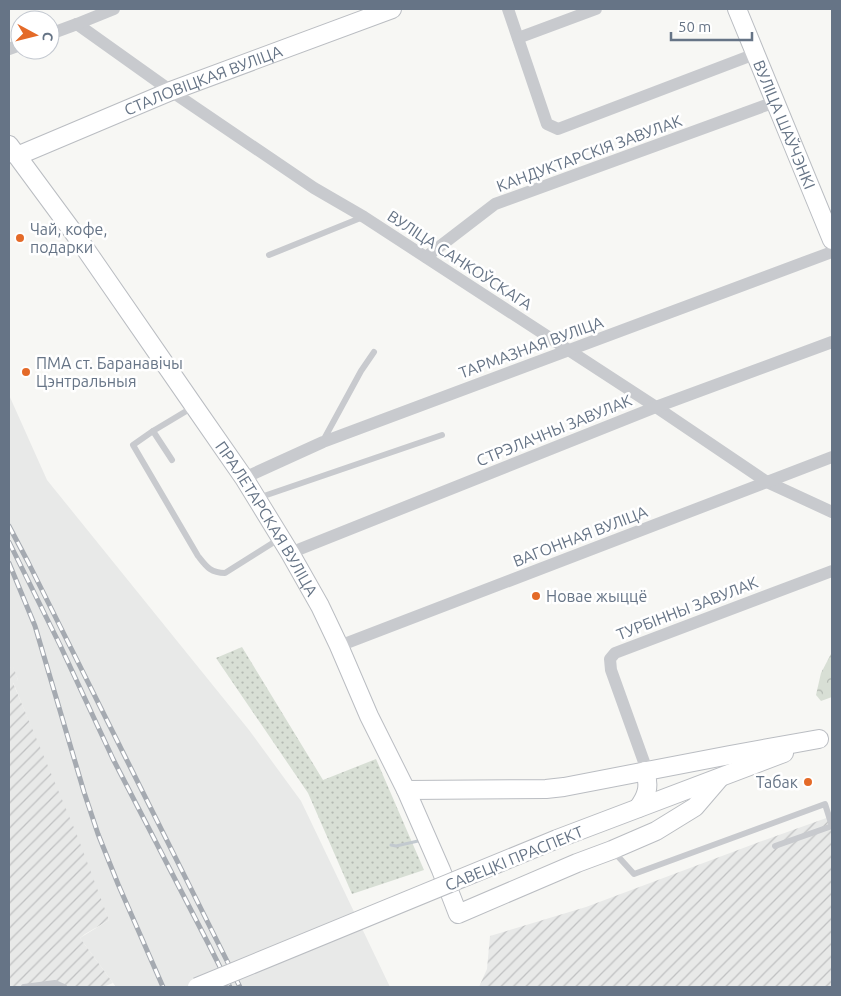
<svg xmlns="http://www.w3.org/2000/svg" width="841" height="996" font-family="Ubuntu,sans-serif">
<defs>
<pattern id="industrial-furrows" width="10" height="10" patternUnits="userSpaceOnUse" patternTransform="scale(1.25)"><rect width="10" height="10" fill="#e8e9e8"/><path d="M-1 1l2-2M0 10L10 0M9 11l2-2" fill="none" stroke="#c0c1c2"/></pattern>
<pattern id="grass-dots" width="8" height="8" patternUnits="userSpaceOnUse" patternTransform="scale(1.25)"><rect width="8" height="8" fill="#d8dfd5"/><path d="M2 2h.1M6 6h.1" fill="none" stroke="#b3b9b2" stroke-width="1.8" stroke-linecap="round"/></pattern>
<pattern id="forest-crowns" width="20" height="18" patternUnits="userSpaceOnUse" patternTransform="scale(1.25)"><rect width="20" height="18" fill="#d8dfd5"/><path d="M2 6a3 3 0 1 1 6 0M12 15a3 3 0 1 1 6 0" fill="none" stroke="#b3b9b2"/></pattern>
</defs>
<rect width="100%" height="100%" fill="#f7f7f4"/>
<!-- built -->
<polygon fill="#e8e9e8" points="9,395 47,480 249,730 301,801 390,987 116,987 80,938 109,920 13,682 18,680 13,667 9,668"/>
<!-- industrial -->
<g fill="url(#industrial-furrows)">
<polygon points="13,666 18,680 13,683 77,835 109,920 85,934 80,938 113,983 103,987 9,987 9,668"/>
<polygon points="832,816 832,987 479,987 487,969 490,936 586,907 765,840"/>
</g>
<!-- grass -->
<polygon fill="url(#grass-dots)" points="242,647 323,780 376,759 424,870 352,894 308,793 216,658"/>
<!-- forest -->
<polygon fill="url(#forest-crowns)" points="832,652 832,697 821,701 816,695 821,673"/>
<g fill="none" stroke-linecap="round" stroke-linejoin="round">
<!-- stream -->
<polyline stroke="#c2c9cf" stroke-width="3" points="391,845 396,846 418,841"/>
<defs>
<g id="secondary">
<path id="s1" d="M737,9L832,240"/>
<path id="s2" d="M9,145L82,244L194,406L244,478L290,553L320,606L339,646L369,716L406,790L441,870L458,914L577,863L612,850L656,831L695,807L719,779"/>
<path id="s3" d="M17,156L171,91L392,9"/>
<polyline points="406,790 546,789 564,787 730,755 819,739"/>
<path d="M638,808C647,796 650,786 645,771"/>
<polyline points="557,839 784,753"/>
</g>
</defs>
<!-- secondary casing -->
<use href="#secondary" stroke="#babdc2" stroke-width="20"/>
<!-- lane -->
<g stroke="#c8cace" stroke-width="6">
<polyline points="269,255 363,217"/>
<path d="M153,431L133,445L198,556C206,566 210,573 225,573L279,539"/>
<polyline points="324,439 361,371 374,352"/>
<polyline points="172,460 153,431 193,407"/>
<polyline points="258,498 442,435"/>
<polyline points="614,852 634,874 825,804 832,826 775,846"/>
<polyline points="24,987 55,983 64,987"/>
</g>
<!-- street -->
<g stroke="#c8cace" stroke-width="12">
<polyline points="508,9 547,124 558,129 755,54"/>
<polyline points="77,24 171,91 314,188 364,217 656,407 767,482 832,512"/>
<polyline points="50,34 77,24 114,9"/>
<polyline points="518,38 596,9"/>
<polyline points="9,49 20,45"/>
<polyline points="426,257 495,204 775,102"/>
<polyline points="244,478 323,442 832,252"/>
<polyline points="290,553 656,407 832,342"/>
<polyline points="339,646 832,457"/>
<polyline points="645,771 644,762 611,670 610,659 615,653 832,571"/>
</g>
<!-- secondary -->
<use href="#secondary" stroke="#fff" stroke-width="18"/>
<defs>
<g id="rail">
<polyline points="9,526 28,562 240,987"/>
<polyline points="9,542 60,645 113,759 209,945 230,987"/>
<polyline points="9,563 35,626 84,792 98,834 118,884 163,987"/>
</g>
</defs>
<!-- rail casing -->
<use href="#rail" stroke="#a5aab1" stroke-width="5"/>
<!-- rail -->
<use href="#rail" stroke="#fff" stroke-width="3" stroke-dasharray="9" stroke-linecap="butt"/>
<defs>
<polyline id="secondary-bridge" points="197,987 557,839"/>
</defs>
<!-- secondary-bridge casing -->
<use href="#secondary-bridge" stroke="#babdc2" stroke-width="20" stroke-linecap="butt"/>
<!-- secondary-bridge -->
<use href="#secondary-bridge" stroke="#fff" stroke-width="18"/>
</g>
<!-- markers -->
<g fill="#e46a28" stroke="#fff" stroke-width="2">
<circle cx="20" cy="238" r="5"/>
<circle cx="26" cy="372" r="5"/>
<circle cx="536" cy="596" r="5"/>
<circle cx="808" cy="782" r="5"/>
</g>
<g text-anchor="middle" stroke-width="5" stroke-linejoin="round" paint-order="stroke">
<!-- street labels -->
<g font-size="16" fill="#667486" stroke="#fff">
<text dy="6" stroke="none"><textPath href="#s3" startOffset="201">СТАЛОВІЦКАЯ ВУЛІЦА</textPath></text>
<text dy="6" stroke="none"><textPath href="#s1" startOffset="125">ВУЛІЦА ШАЎЧЭНКІ</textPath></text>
<text transform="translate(589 153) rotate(-20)" y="6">КАНДУКТАРСКІЯ ЗАВУЛАК</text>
<text transform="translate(460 260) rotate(33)" y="6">ВУЛІЦА САНКОЎСКАГА</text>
<text transform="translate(531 347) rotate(-20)" y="6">ТАРМАЗНАЯ ВУЛІЦА</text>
<text transform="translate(554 430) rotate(-22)" y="6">СТРЭЛАЧНЫ ЗАВУЛАК</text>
<text dy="6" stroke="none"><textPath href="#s2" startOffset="454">ПРАЛЕТАРСКАЯ ВУЛІЦА</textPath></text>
<text transform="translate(580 536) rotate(-21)" y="6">ВАГОННАЯ ВУЛІЦА</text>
<text transform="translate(687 608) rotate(-21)" y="6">ТУРБІННЫ ЗАВУЛАК</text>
<text transform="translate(514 858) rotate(-22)" y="6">САВЕЦКІ ПРАСПЕКТ</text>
</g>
<!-- poi labels -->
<g font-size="16" fill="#667486" stroke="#fff" text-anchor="start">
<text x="30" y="235">Чай, кофе,<tspan x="30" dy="18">подарки</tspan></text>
<text x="36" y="369">ПМА ст. Баранавічы<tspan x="36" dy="18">Цэнтральныя</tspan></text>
<text x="546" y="602">Новае жыццё</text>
<text x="798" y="788" text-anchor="end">Табак</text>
</g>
</g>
<!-- border -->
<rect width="841" height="996" fill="none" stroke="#667486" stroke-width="20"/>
<!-- north arrow -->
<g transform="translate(35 35) rotate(97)"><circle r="24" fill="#ffffff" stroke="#c2c7cf"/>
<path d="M0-4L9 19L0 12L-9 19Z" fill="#e46a28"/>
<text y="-8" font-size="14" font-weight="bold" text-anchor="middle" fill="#667486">С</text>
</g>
<!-- scale -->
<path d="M671 32v8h81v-8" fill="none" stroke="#667486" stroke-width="2.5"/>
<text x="678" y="32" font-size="15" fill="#667486" stroke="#ffffff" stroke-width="4" paint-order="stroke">50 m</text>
</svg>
